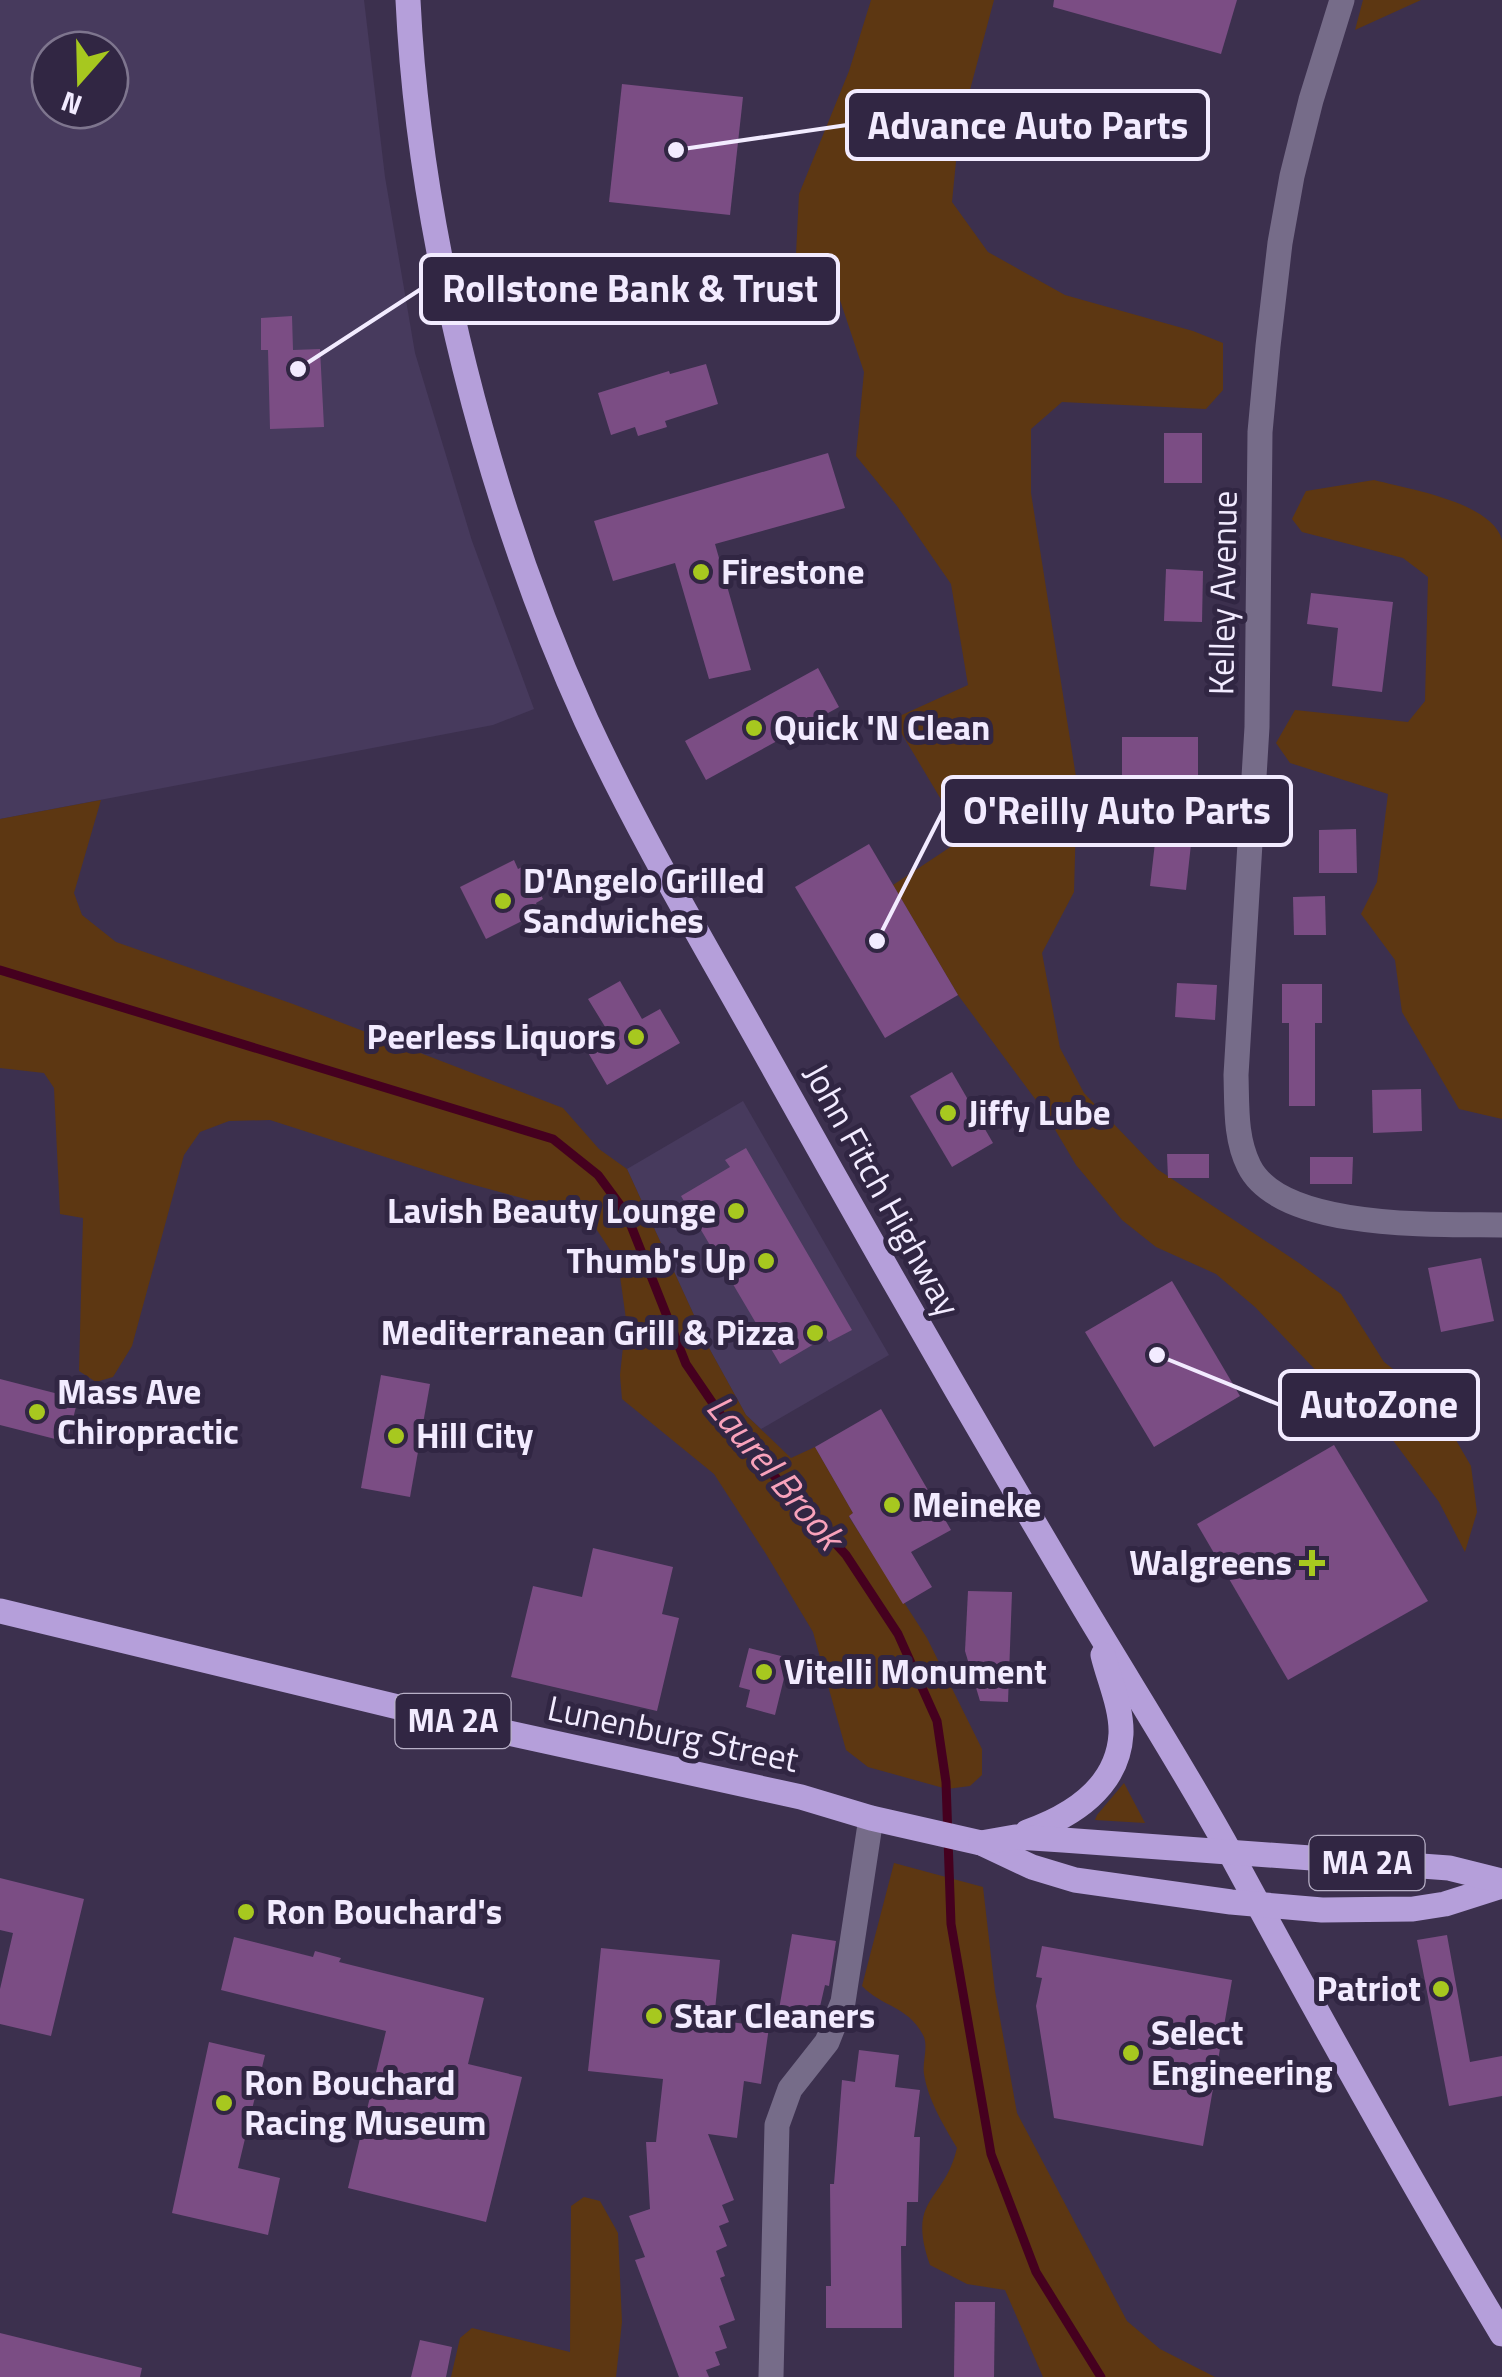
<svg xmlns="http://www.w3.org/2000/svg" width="1502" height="2377" font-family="'Titillium Web',sans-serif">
<rect width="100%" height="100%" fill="#3c304e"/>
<!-- built -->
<g fill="#473a5d" fill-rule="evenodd">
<path d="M0,0H364L385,177L415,353L472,541L534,709L493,725L0,819ZM50,50H110V110H50Z"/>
<polygon points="743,1101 889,1355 761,1429 746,1415 709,1348 627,1169"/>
</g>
<!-- green -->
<g fill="#5d3712">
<polygon points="871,0 994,0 959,131 952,202 988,252 1065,295 1193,331 1223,343 1223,390 1206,409 1062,402 1031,429 1031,493 1077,783 1074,892 1042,953 1060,1048 1084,1093 1157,1169 1299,1263 1341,1294 1384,1362 1432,1399 1471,1466 1477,1512 1465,1552 1439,1502 1386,1431 1328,1383 1255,1307 1216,1274 1156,1247 1122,1220 1076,1165 1044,1111 958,995 893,885 964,838 893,719 968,685 951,584 897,506 856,456 864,372 839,297 796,254 799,194 849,71"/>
<polygon points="1363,0 1421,0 1355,30"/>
<path d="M1374,480C1408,489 1492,502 1502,540V1119L1459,1109L1402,1012L1395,960L1361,914L1377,882L1388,794L1290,763L1276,743L1295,710L1408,722L1425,701L1428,577L1403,558L1302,532L1292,519L1306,491Z"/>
<polygon points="101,800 74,893 82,915 116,942 293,1004 563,1108 599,1149 627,1169 709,1348 746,1415 791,1458 815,1447 853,1513 849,1517 927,1638 982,1749 982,1775 970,1786 947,1789 868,1767 846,1750 813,1632 766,1554 714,1474 622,1399 620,1375 626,1319 618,1262 591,1221 562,1209 463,1182 270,1120 229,1121 200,1132 184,1155 132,1346 113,1377 96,1382 79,1371 83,1218 60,1214 54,1088 44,1073 0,1068 0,819"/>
<polygon points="1124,1783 1145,1823 1095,1820 1097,1815"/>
<path d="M894,1863L983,1887L995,1991L1017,2113L1127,2321L1160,2349L1215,2377H1043L1005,2290L967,2284L930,2265C906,2197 944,2203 957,2148C944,2126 928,2100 924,2074C922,2062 929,2046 923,2035C908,2006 882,2007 862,1986Z"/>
<polygon points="584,2197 600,2201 618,2233 622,2322 616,2377 451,2377 460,2338 472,2328 570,2352 571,2206"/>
</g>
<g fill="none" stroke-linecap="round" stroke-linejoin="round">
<!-- stream -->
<polyline stroke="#45001f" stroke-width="9" points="0,970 553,1139 598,1175 626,1213 686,1364 727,1424 846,1555 898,1634 937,1721 946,1782 951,1924 991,2154 1036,2272 1101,2377"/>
</g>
<!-- building -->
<g fill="#7b4d84">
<polygon points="1054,0 1237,0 1221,54 1053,7"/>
<polygon points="622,84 743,97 730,215 609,202"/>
<polygon points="292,316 293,350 320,349 324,427 270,429 268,350 261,350 261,318"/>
<polygon points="706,364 718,404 665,421 667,427 638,436 635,427 611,435 598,393 669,371 670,374"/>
<rect x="1164" y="433" width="38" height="50"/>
<polygon points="828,453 845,508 715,544 751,670 709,679 675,563 613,581 594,521"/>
<polygon points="1166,569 1203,571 1202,622 1164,621"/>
<polygon points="1311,593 1393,602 1382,692 1332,686 1338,628 1307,624"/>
<polygon points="818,668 839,707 706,780 685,741"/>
<polygon points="1122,737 1198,737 1198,779 1191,779 1185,835 1192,835 1186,890 1150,886 1156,834 1148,833 1155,779 1122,779"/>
<polygon points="1356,829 1357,873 1319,873 1319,830"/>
<polygon points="869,844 958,995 885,1038 795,887"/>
<polygon points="514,860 518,869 526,865 543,899 536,903 540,912 486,939 460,887"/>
<polygon points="1325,896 1326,935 1294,935 1293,897"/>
<polygon points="620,981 642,1019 660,1009 680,1043 607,1085 583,1044 607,1030 588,999"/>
<polygon points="1177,983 1217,985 1215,1020 1175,1017"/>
<polygon points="1282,984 1322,984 1322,1023 1315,1023 1315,1106 1289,1106 1289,1023 1282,1023"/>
<polygon points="952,1072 993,1143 952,1167 910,1096"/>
<polygon points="1421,1089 1422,1131 1373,1133 1372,1090"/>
<polygon points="746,1148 852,1330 829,1342 826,1337 780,1364 681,1196 730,1167 725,1160"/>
<polygon points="1167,1154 1209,1154 1209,1178 1168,1178"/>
<polygon points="1310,1157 1353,1157 1352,1184 1310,1184"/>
<polygon points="1481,1258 1494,1321 1441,1332 1428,1268"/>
<polygon points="1172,1281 1240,1396 1154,1447 1085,1332"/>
<polygon points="381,1375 430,1384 410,1497 361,1488"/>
<polygon points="0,1379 78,1399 67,1442 0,1425"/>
<polygon points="881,1409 951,1530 911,1552 932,1587 903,1604 849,1516 853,1513 815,1447"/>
<polygon points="1334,1445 1428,1601 1288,1680 1197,1524"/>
<polygon points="593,1548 673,1567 662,1614 679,1618 657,1711 511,1677 533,1586 582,1597"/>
<polygon points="968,1591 1012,1592 1008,1702 980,1701 965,1651"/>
<polygon points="749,1648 789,1658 775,1715 746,1707 750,1690 739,1687"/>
<polygon points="0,1878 84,1899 51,2036 0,2024 0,1989 13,1933 0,1930"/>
<polygon points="792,1934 836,1941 829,1986 825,1985 815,2028 777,2021"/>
<polygon points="1447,1935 1470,2062 1502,2056 1502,2096 1449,2106 1417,1940"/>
<polygon points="234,1937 313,1957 315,1951 341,1958 339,1962 484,1998 468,2064 522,2077 486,2222 348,2188 386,2031 221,1990"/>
<polygon points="1042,1946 1232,1980 1203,2146 1054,2118 1036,2006 1042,1978 1036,1977"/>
<polygon points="601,1948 720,1960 714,2020 769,2027 761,2084 744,2081 737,2138 708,2134 734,2200 722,2205 729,2222 719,2226 727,2246 716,2251 725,2276 720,2278 735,2320 719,2326 727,2348 715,2352 720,2365 706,2370 709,2377 679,2377 635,2260 645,2257 629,2216 650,2209 646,2142 656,2142 663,2079 588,2071"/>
<polygon points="209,2042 265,2055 238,2168 280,2178 268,2235 172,2213"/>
<polygon points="859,2050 899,2055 895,2087 920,2090 914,2137 920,2137 918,2202 907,2202 906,2246 901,2246 902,2328 826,2328 826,2286 831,2286 830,2184 834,2184 842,2080 855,2082"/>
<polygon points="955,2302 995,2302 994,2377 954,2377"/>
<polygon points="0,2333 142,2368 140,2377 0,2377"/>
<polygon points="420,2340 452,2347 446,2377 411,2377"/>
</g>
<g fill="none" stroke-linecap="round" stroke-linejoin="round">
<!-- minor -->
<g stroke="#766c89" stroke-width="25">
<path d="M1342,0L1311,100L1292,176L1280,243L1268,346L1260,432L1257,727L1236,1075C1237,1106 1235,1138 1249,1166C1281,1231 1440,1224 1502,1225"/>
<polyline points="771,2377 777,2125 790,2089 827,2042 843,2002 871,1818"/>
</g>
<!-- major -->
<g stroke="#b59fda" stroke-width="25">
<path d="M408,0C419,234 489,507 586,720C641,839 708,950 772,1065C874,1248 978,1429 1085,1609C1134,1691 1186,1772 1232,1856C1319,2017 1408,2177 1502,2334"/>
<polyline points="0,1611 481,1727 801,1797 871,1818 981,1843 1032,1867 1075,1880 1231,1902 1322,1910 1413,1909 1445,1904 1502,1886"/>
<path d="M1027,1832C1072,1816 1118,1787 1121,1734C1122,1708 1109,1680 1103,1655"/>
<polyline points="981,1843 1015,1837 1063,1840 1449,1868 1502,1881"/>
</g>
</g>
<!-- markers -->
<g fill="#a7c81f" stroke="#312643" stroke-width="4">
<circle cx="701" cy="572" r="10"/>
<circle cx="754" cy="728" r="10"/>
<circle cx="503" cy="901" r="10"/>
<circle cx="636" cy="1037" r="10"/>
<circle cx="948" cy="1113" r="10"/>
<circle cx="736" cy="1211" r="10"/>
<circle cx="766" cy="1261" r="10"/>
<circle cx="815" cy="1333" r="10"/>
<circle cx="37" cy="1412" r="10"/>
<circle cx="396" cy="1436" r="10"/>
<circle cx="892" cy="1505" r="10"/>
<path d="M1307 1548h10v10h10v10h-10v10h-10v-10h-10v-10h10z"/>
<circle cx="764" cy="1672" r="10"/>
<circle cx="246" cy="1912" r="10"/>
<circle cx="1441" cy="1989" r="10"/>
<circle cx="654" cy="2016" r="10"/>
<circle cx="1131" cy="2053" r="10"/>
<circle cx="224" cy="2103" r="10"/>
</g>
<g text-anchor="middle" stroke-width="10" stroke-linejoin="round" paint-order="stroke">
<!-- shield labels -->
<g fill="#312643" stroke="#b8b0c7" stroke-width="2.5">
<rect x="395.5" y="1694" width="115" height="54" rx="8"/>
<rect x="1309.5" y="1836" width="115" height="54" rx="8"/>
</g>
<g font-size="32" font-weight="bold" fill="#f2ebff">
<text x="453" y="1732">MA 2A</text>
<text x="1367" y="1874">MA 2A</text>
</g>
<!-- poi labels -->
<g font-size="35" font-weight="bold" fill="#f2ebff" stroke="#312643" text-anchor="start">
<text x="721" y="584">Firestone</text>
<text x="774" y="740">Quick 'N Clean</text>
<text x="523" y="893">D'Angelo Grilled<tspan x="523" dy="40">Sandwiches</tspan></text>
<text x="616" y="1049" text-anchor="end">Peerless Liquors</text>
<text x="968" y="1125">Jiffy Lube</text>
<text x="716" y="1223" text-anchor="end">Lavish Beauty Lounge</text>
<text x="746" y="1273" text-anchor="end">Thumb's Up</text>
<text x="795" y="1345" text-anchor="end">Mediterranean Grill &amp; Pizza</text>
<text x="57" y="1404">Mass Ave<tspan x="57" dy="40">Chiropractic</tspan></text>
<text x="416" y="1448">Hill City</text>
<text x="912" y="1517">Meineke</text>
<text x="1292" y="1575" text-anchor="end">Walgreens</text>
<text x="784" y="1684">Vitelli Monument</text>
<text x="266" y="1924">Ron Bouchard's</text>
<text x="1421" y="2001" text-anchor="end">Patriot</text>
<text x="674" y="2028">Star Cleaners</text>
<text x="1151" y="2045">Select<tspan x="1151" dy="40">Engineering</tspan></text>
<text x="244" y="2095">Ron Bouchard<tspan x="244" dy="40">Racing Museum</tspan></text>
</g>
<!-- street labels -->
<g font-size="35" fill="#f2ebff" stroke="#312643">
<text transform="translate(1223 593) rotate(-89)" y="12">Kelley Avenue</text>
<text transform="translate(882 1190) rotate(61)" y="12">John Fitch Highway</text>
<text transform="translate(673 1734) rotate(12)" y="12">Lunenburg Street</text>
</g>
<!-- water labels -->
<g font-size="38" font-style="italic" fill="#f8a2bb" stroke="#312643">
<text transform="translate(775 1472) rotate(50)" y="13">Laurel Brook</text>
</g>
</g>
<!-- callouts -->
<path fill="none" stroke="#f2ebff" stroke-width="4" d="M676 150L847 125M298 369L421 289M877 941L943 811M1157 1355L1280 1405"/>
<g fill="#f2ebff" stroke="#312643" stroke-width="4">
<circle cx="676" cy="150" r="10"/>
<circle cx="298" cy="369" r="10"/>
<circle cx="877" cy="941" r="10"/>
<circle cx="1157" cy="1355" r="10"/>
</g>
<g fill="#312643" stroke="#f2ebff" stroke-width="4">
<rect x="847" y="91" width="361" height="68" rx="10"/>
<rect x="421" y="255" width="417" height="68" rx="10"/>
<rect x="943" y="777" width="348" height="68" rx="10"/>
<rect x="1280" y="1371" width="198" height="68" rx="10"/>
</g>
<g font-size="38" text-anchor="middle" font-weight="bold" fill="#f2ebff">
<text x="1028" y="139">Advance Auto Parts</text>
<text x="630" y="302">Rollstone Bank &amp; Trust</text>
<text x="1117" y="824">O'Reilly Auto Parts</text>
<text x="1379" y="1418">AutoZone</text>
</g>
<!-- north arrow -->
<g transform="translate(80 80) rotate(200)"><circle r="48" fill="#312643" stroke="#7e758e" stroke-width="2.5"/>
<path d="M0-8L18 38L0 25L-18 38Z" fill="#a7c81f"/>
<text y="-15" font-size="28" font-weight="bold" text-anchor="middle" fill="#f2ebff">N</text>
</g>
</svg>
